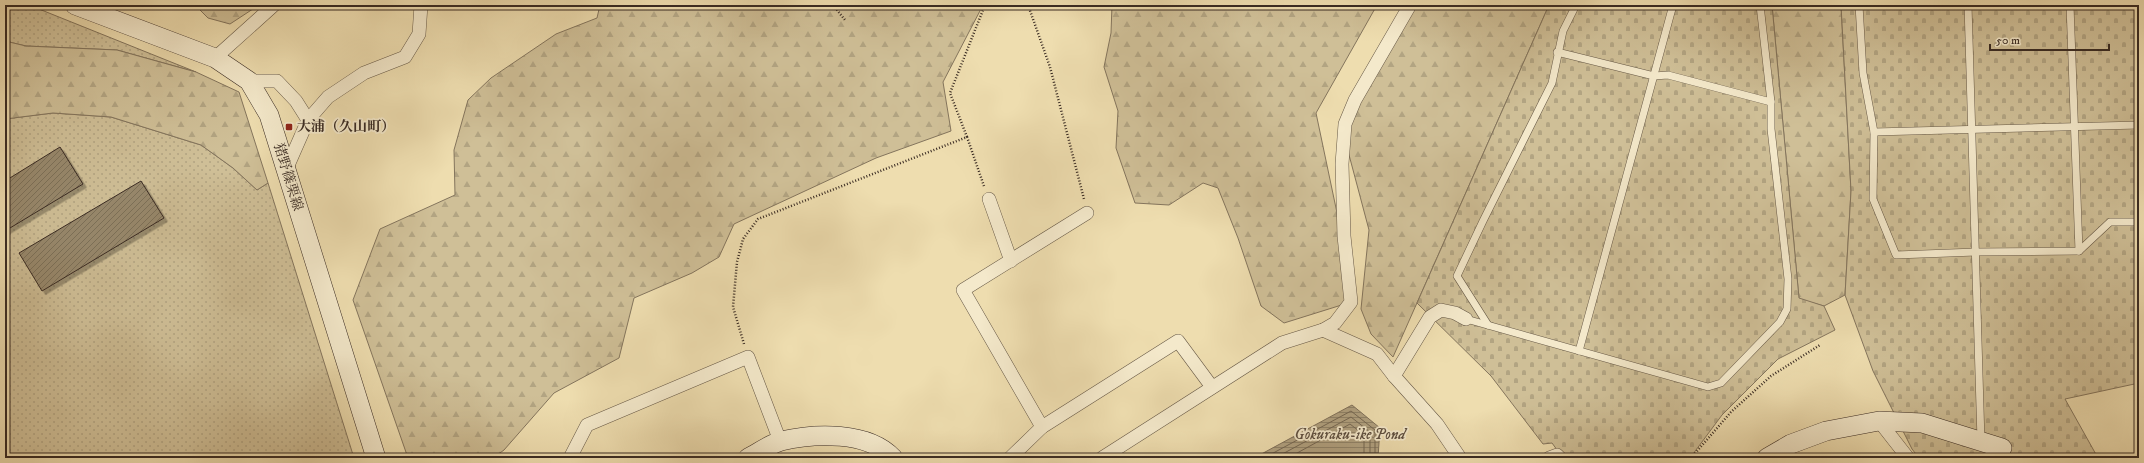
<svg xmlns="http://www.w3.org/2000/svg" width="2144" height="463" viewBox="0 0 2144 463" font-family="'IM FELL DW Pica','Noto Serif JP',serif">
	<defs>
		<pattern id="green-dots" width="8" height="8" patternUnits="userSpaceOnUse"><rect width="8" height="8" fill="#cfbf97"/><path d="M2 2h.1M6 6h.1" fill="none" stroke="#b2a482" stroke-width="1.8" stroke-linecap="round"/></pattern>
		<pattern id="forest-firs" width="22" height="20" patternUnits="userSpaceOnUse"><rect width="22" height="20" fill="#cfbf97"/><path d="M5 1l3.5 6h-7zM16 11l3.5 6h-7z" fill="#b2a482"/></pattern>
		<pattern id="cemetery-stones" width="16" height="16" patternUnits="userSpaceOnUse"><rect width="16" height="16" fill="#cfbf97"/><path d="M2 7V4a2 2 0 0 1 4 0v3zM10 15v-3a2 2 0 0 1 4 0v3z" fill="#b2a482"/></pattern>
		<pattern id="water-rules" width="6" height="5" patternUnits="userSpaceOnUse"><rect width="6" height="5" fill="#b0a07f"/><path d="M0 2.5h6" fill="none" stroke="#908368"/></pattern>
		<pattern id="building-hatch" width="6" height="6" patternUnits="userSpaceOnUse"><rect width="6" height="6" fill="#97886c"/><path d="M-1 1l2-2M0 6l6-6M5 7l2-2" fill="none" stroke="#7c6f58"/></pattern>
		<filter id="shadow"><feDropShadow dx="3.5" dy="3.5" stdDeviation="0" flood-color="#0004"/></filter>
	</defs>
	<rect width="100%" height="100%" fill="#eeddaf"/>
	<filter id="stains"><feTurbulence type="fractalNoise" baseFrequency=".005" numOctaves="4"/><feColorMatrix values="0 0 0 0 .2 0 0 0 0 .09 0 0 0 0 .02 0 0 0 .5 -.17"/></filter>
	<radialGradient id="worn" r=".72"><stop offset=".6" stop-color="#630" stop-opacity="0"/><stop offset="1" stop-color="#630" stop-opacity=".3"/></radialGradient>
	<g fill="url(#green-dots)" stroke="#84755d">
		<path d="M5,5H29L196,72L117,50L26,46L5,41Z"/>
		<path d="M53,113L111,117L201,145L233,168L257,190L268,183L354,458H5V119Z"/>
	</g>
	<g fill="url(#forest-firs)" stroke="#84755d">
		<path d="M195,5H259L230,24L208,18Z"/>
		<path d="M600,5H983L943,82L951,131L876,158L734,224L719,257L692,273L634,298L619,358L554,393L504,450L493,458H408L353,300L380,229L455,195L454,150L468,100L491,78L556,34L597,18Z"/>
		<path d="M1112,5H1377L1316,113L1353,289L1348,303L1284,323L1261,306L1238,238L1218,188L1203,183L1169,205L1135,203L1116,148L1118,111L1104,67L1111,33Z"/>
		<path d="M1413,5H1549L1393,357L1371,334L1361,309L1369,230L1340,121Z"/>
		<path d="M1772,5H1841L1851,191L1845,295L1824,306L1799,299Z"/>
		<path d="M5,41L26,46L117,50L196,72L239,92L268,183L257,190L233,168L201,145L111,117L53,113L5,119Z"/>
	</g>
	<g fill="url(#cemetery-stones)" stroke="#84755d">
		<path d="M1549,5H1772L1799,298L1824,306L1835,330L1778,359L1722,415L1690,458H1563L1552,443L1543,444L1491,376L1417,303Z"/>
		<path d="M1841,5H2139V383L2065,399L2098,458H1919L1912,449L1873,371L1845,295L1851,191Z"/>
	</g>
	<path fill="url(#water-rules)" stroke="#80715a" d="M1352,405L1380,428L1378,458H1254Z"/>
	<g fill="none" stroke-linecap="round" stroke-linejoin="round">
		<g stroke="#746651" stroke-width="1">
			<path d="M1264,458L1351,411L1375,430V458"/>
			<path d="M1275,458L1351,417L1370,432V458"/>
			<path d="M1288,458L1350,424L1364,435V458"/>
		</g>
	</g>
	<g fill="url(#building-hatch)" stroke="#392b23" filter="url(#shadow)">
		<path d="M60,147L83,184L5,231V181Z"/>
		<path d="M141,181L164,218L42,291L19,253Z"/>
	</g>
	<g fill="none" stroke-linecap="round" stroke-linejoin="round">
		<g stroke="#665846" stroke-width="8">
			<g id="lane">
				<path d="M1859,5L1863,73L1874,132L1873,199L1896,255L1976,252L2079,251L2070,5"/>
				<path d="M1968,5L1981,441"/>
				<path d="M1557,52L1654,76L1668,75L1771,102"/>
				<path d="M1874,132L2139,125"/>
				<path d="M2079,251L2110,222H2139"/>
				<path d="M1466,319L1708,387L1721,383L1780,322L1787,309L1788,279L1771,129V102L1760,5"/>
				<path d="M1488,325L1457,276L1483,221L1552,83L1563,31L1576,5"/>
				<path d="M1579,351L1673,5"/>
			</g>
		</g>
		<g stroke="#665846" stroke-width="14">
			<g id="street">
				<path d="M215,58L274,5"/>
				<path d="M249,81H277L296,101L308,120"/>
				<path d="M286,170L308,120L328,97L364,73L405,57L419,34L421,5"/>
				<path d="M989,199L1011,261"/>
				<path d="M1323,330L1377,354L1394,376L1437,424L1460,458"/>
				<path d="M1394,376L1430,317L1441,310L1455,313L1466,319"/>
				<path d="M1879,421L1908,458"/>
				<path d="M1042,427L963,290L1087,213"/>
				<path d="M570,458L587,425L748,357L780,441"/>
				<path d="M1010,458L1042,427L1178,341L1212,387"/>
				<path d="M1102,458L1282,343L1323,330L1335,323L1351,302L1344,236L1342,164L1345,124L1355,100L1410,5"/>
				<path d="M1549,458L1557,455L1560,458"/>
			</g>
		</g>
		<g stroke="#392b23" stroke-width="20">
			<g id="secondary">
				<path d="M75,5L215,58L249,81L269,115L376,458"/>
				<path d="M748,458C758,453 770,444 781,441C815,433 868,431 893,458"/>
				<path d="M1767,458L1791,444L1826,431L1879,421L1922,423L2002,448"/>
			</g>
		</g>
		<g stroke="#392b23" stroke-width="2.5" stroke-dasharray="1 2" stroke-linecap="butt">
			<path d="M833,5L845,20"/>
			<path d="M1028,5L1050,67L1084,199"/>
			<path d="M967,137L950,93L985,5"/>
			<path d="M744,344L733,307L737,262L743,239L758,219L967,137L984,186"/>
			<path d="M1691,458L1731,412L1771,376L1820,345"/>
		</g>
		<use href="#lane" stroke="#f4e9cb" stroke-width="7"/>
		<use href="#street" stroke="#f4e9cb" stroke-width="13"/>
		<use href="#secondary" stroke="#f4e9cb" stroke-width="19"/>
	</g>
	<rect fill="#8f2418" stroke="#f4e9cb" stroke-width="1.5" x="285" y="123" width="8" height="8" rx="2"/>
	<g text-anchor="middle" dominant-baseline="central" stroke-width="3.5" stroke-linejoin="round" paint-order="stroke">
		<g font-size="14" font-weight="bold" fill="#392b23" stroke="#f4e9cb" text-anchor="start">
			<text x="297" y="127">大浦（久山町）</text>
		</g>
		<g font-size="14" fill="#392b23" stroke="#f4e9cb">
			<text transform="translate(288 177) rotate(73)">猪野篠栗線</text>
		</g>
		<g font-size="15" font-style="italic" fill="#5d4e3f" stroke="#f4e9cb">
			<text x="1350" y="434">Gokuraku-ike Pond</text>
		</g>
	</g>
	<rect width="2144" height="463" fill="none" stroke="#eeddaf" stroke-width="20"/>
	<rect x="6" y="6" width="2132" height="451" fill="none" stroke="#392b23" stroke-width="2"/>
	<rect x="10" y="10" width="2124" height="443" fill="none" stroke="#392b23"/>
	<path d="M1990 44v6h119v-6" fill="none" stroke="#392b23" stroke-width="2"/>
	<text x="1996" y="44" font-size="12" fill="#392b23" stroke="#f4e9cb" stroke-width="3" paint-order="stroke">50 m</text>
	<rect width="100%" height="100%" filter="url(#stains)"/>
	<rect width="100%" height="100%" fill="url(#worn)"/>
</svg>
